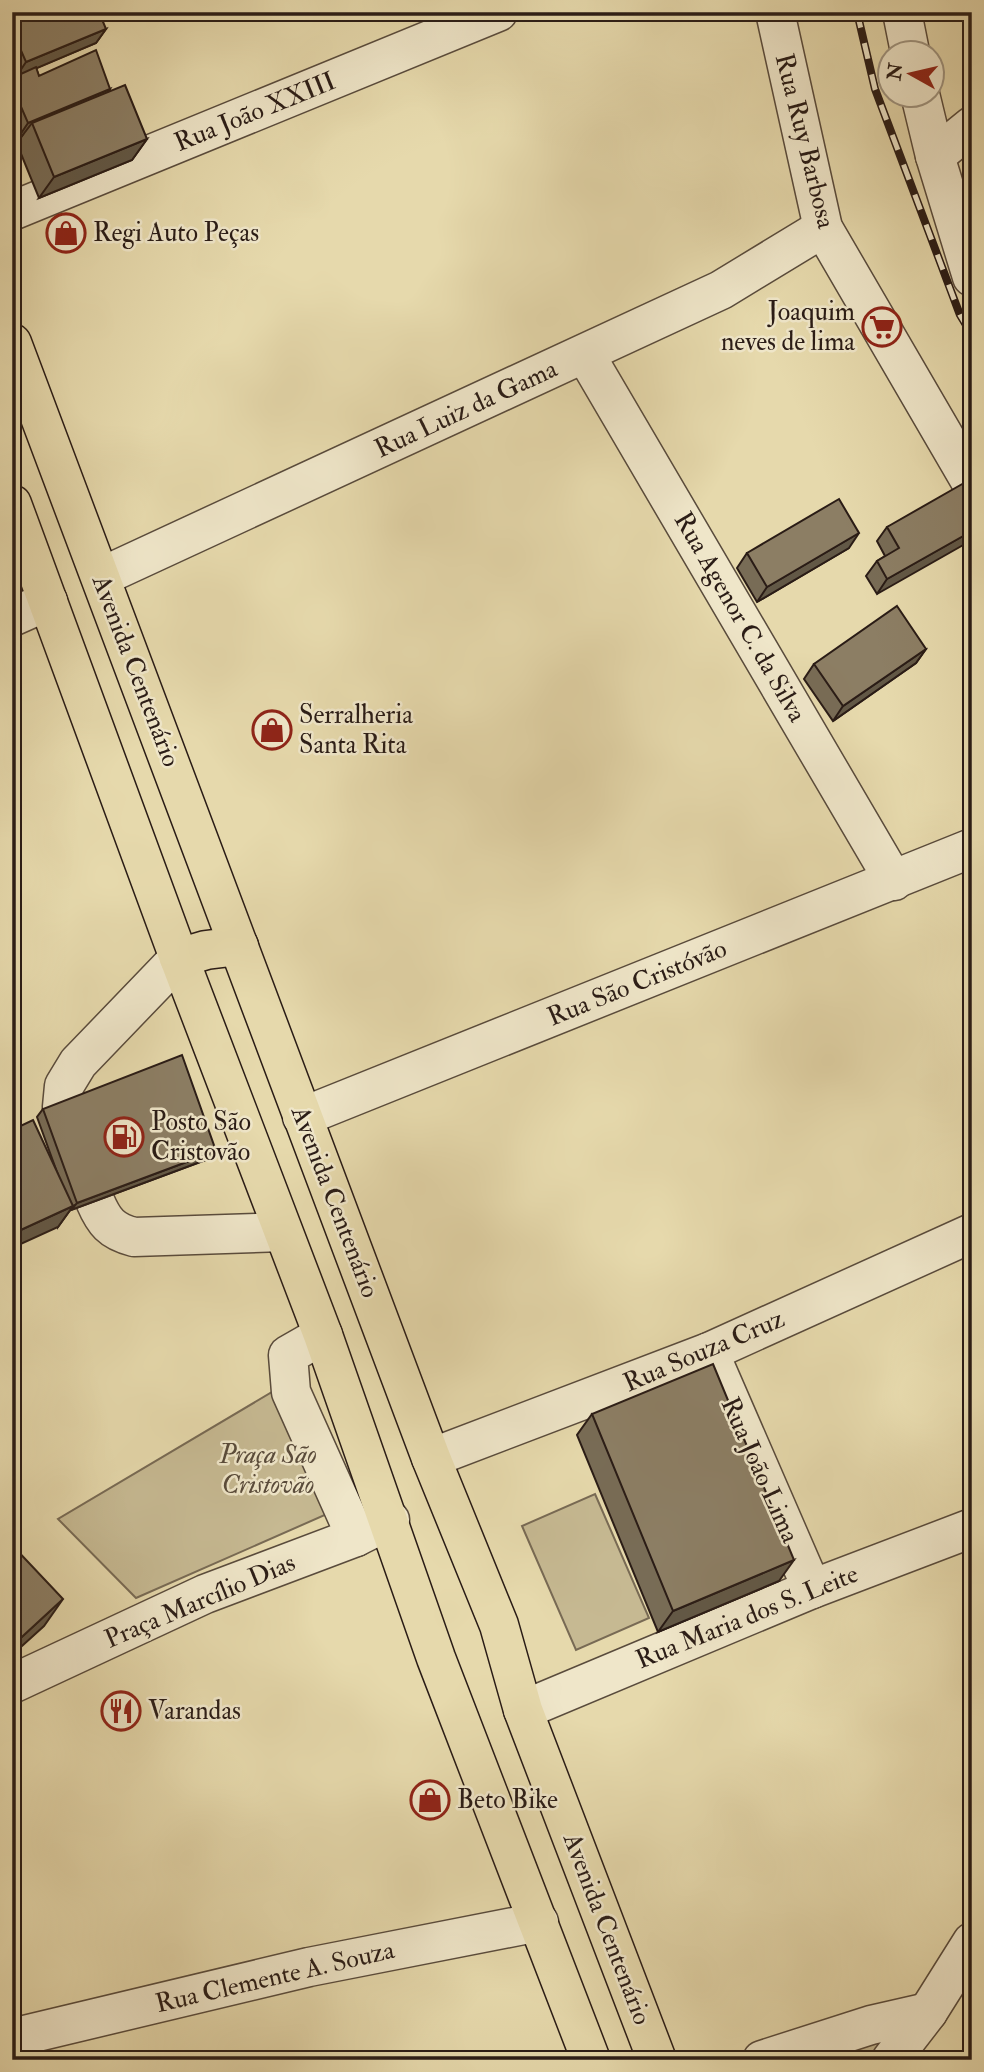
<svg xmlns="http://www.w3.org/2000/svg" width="984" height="2072" viewBox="0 0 984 2072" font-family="'IM FELL Double Pica',serif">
	<rect width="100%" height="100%" fill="#e6d9ac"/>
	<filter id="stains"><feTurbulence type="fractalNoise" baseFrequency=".00286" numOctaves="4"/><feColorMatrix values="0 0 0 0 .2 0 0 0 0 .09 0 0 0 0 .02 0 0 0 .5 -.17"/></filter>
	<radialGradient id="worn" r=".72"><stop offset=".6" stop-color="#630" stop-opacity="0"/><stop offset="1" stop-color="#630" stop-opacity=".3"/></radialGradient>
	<g fill="#c6b992" stroke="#786a54" stroke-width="2">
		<path d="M299,1376L352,1503L136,1598L58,1519Z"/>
		<path d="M595,1494L649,1618L576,1650L522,1526Z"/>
		<path d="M909,2019L884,2060H801Z"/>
	</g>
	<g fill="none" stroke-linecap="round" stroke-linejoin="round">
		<g stroke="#594b3c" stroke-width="41">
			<g id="minor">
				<path d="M775,12L823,228L972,484"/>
				<path d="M902,12L910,52"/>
				<path d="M920,94L935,156L972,277"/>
				<path d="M935,156L972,126"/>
				<path d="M12,211L498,12"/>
				<path d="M585,354L894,881"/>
				<path d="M101,577L721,290L823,228"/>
				<path d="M12,617L48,601"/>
				<path d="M62,1107L64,1086L78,1063L179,958"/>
				<path d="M302,1117L972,848"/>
				<path d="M95,1201C104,1222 111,1231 134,1237L283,1232"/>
				<path d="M323,1335L288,1355L291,1392L356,1537"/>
				<path d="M709,1352L812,1589"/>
				<path d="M431,1458L709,1352L972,1233"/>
				<path d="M12,1684L205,1594L356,1537L390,1520"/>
				<path d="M523,1710L812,1589L972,1528"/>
				<path d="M12,2038L309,1967L539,1922"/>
				<path d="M762,2060L871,2025L928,2012"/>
				<path d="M891,2060L928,2012L972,1942"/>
			</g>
		</g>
		<g stroke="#2a1c16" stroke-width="41">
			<g id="major">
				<path d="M12,343L431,1458L499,1625L523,1710L657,2060"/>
				<path d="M12,504L179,958L323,1335L436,1658L591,2060"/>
				<path d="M179,958L206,950L239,946"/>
			</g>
		</g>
		<use href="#minor" stroke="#efe6c9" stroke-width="38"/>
		<use href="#major" stroke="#e6d9ac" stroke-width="38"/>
		<g stroke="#2a1c16" stroke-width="8">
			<path id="rail" d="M857,12L875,89L960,315L972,335"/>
		</g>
		<use href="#rail" stroke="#efe6c9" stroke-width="5" stroke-dasharray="16" stroke-linecap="butt"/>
	</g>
	<g fill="#786c56" stroke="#2a1c16" stroke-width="2">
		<path d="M12,12L106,29L96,43L36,68L39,76L108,92L147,139L132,160L39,198L17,144L22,136L18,138L12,125V78L16,76L12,68Z"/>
		<path d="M972,497L877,594L866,576L877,561L885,556L877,541L887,527Z"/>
		<path d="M849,548L757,602L737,568L747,553Z"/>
		<path d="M926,649L916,663L833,721L804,679L814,664Z"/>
		<path d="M43,1109L211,1158L71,1210V1209L58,1227V1175L37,1117Z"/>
		<path d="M592,1414L779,1581L658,1632L577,1435Z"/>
	</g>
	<g fill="#625846" stroke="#2a1c16" stroke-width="2">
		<path d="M106,29L96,43L16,77L26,62Z"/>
		<path d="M110,89L100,104L32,123L22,136L18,138L28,123Z"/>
		<path d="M147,139L132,160L39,198L54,177Z"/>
		<path d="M972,531V540L877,594L887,579Z"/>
		<path d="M859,533L849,548L757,602L767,587Z"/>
		<path d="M926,649L916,663L833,721L843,706Z"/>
		<path d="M216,1151L211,1158L71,1210L77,1203Z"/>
		<path d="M73,1206L58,1227L12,1248V1234Z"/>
		<path d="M794,1560L779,1581L658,1632L673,1611Z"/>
		<path d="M63,1599L44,1626L12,1655V1646Z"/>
	</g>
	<g fill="#8c7e64" stroke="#2a1c16" stroke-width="2">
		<path d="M14,12H99L106,29L26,62L12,30V13Z"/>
		<path d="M96,50L110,89L28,123L12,86V78L36,67L39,76Z"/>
		<path d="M125,85L147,139L54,177L32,123Z"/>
		<path d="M964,483L972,497V531L887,579L877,561L899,548L887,527Z"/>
		<path d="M839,499L859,533L767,587L747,553Z"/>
		<path d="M897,606L926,649L843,706L814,664Z"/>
		<path d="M182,1055L216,1151L77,1203L43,1109Z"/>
		<path d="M33,1120L73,1206L12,1234V1130Z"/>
		<path d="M713,1364L794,1560L673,1611L592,1414Z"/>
		<path d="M12,1545L63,1599L12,1646Z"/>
	</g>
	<defs>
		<g id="shop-ring" transform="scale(2.0125)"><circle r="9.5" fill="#efe6c9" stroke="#8f2418" stroke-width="1.5"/><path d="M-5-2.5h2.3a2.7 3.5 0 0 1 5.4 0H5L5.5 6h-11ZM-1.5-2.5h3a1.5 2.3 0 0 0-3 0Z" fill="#8f2418"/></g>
		<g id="supermarket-ring" transform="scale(2.0125)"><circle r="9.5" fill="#efe6c9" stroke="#8f2418" stroke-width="1.5"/><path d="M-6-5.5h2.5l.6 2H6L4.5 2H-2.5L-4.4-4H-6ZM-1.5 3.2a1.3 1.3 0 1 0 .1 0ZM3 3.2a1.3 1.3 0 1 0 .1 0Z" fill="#8f2418"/></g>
		<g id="fuel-ring" transform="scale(2.0125)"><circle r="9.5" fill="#efe6c9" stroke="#8f2418" stroke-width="1.5"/><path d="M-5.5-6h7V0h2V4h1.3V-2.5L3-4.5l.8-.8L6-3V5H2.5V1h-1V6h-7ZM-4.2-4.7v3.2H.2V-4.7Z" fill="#8f2418"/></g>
		<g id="restaurant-ring" transform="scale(2.0125)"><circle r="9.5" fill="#efe6c9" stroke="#8f2418" stroke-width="1.5"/><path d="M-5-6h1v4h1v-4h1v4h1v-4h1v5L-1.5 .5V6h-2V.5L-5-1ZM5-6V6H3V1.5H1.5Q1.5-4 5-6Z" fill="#8f2418"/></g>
	</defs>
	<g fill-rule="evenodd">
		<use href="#shop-ring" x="66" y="233"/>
		<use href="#supermarket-ring" x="882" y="327"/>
		<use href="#shop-ring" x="272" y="730"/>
		<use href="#fuel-ring" x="124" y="1137"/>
		<use href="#restaurant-ring" x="121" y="1711"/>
		<use href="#shop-ring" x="430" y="1800"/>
	</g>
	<g text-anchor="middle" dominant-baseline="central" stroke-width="5" stroke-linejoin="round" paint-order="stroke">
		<g font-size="26" fill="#2a1c16" stroke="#efe6c9">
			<text transform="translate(255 112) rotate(-22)">Rua João XXIII</text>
			<text transform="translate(805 141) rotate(76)">Rua Ruy Barbosa</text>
			<text transform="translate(466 409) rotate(-25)">Rua Luiz da Gama</text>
			<text transform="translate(740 617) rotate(60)">Rua Agenor C. da Silva</text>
			<text transform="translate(136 671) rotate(69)">Avenida Centenário</text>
			<text transform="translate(637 983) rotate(-22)">Rua São Cristóvão</text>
			<text transform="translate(335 1202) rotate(69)">Avenida Centenário</text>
			<text transform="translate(704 1351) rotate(-23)">Rua Souza Cruz</text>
			<text transform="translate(760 1470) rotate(66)">Rua João Lima</text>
			<text transform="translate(200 1601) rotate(-23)">Praça Marcílio Dias</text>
			<text transform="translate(747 1617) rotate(-22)">Rua Maria dos S. Leite</text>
			<text transform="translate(607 1929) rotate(69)">Avenida Centenário</text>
			<text transform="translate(275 1977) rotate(-13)">Rua Clemente A. Souza</text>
		</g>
		<g font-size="26" fill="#2a1c16" stroke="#efe6c9" text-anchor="start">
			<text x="93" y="233">Regi Auto Peças</text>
			<text x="855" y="312" text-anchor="end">Joaquim<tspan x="855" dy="30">neves de lima</tspan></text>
			<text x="299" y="715">Serralheria<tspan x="299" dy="30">Santa Rita</tspan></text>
			<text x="151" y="1122">Posto São<tspan x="151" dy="30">Cristovão</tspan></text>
			<text x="148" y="1711">Varandas</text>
			<text x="457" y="1800">Beto Bike</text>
		</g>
		<g font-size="26" font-style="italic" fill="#594b3b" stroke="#efe6c9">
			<text x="268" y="1455">Praça São<tspan x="268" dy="30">Cristovão</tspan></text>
		</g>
	</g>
	<rect width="984" height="2072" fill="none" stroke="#e6d9ac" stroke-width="42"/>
	<rect x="14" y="14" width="956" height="2044" fill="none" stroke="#2a1c16" stroke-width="3.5"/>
	<rect x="21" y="21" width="942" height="2030" fill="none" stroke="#2a1c16" stroke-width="2"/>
	<g transform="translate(911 74) rotate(278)"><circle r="33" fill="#efe6c9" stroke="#a09581" stroke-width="2"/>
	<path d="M0-5L12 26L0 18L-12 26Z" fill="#8f2418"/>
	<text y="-10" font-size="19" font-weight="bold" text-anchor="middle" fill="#2a1c16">N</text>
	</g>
	<rect width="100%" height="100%" filter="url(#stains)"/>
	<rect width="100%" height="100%" fill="url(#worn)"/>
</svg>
